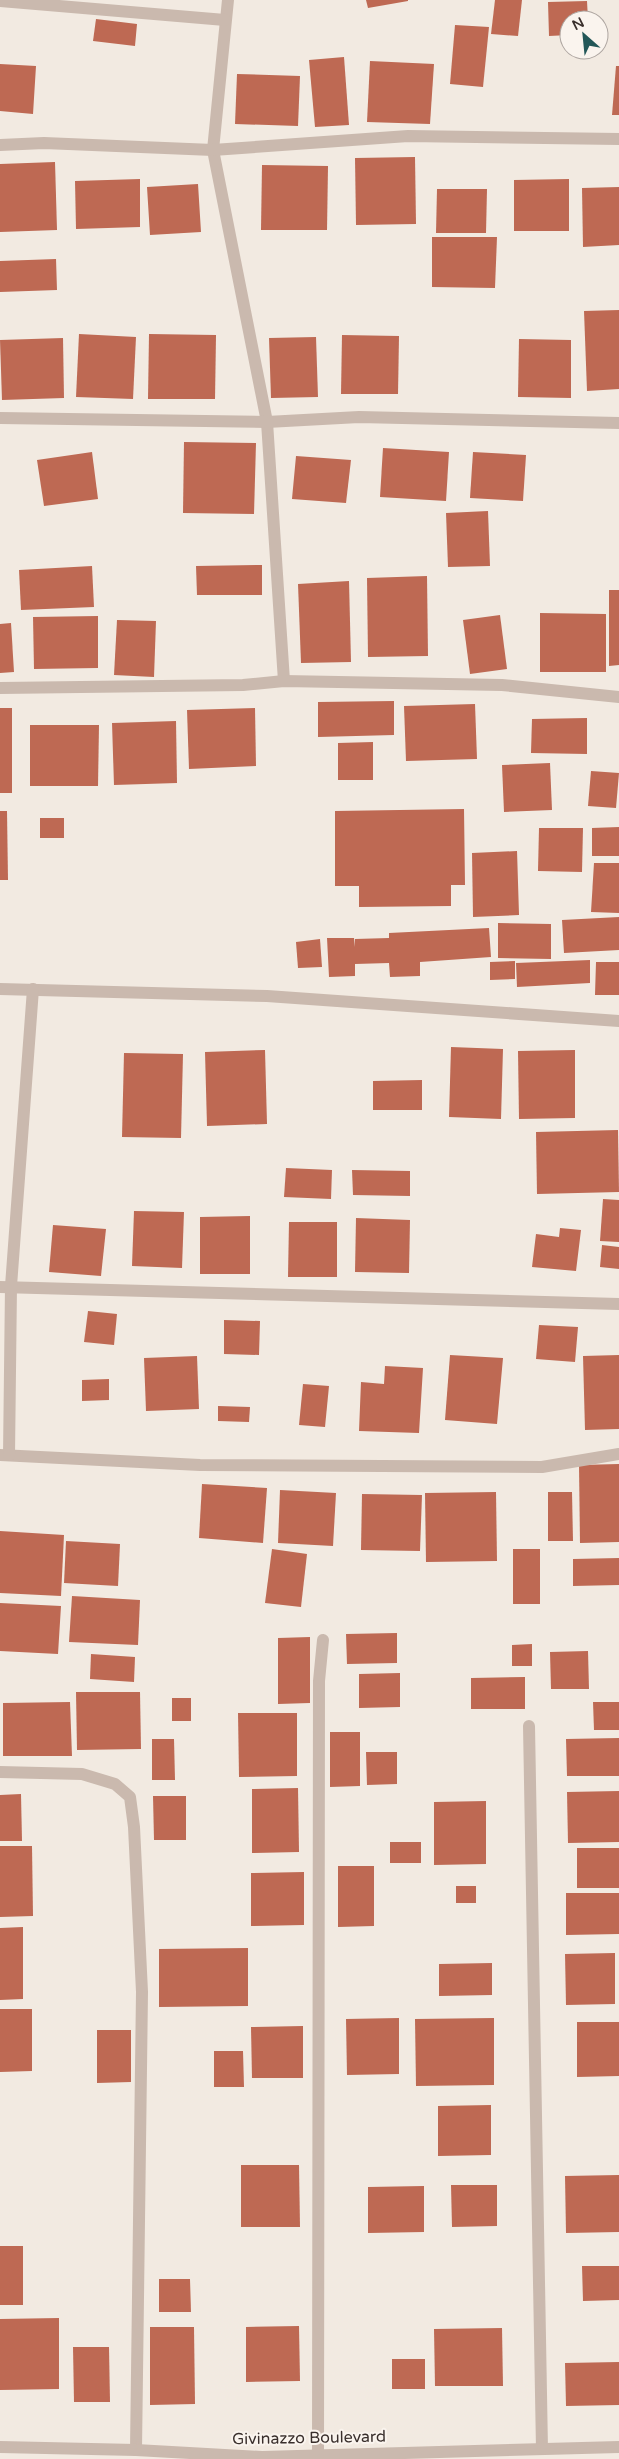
<svg xmlns="http://www.w3.org/2000/svg" width="619" height="2459" viewBox="0 0 619 2459" font-family="'Varela Round',sans-serif">
	<rect width="100%" height="100%" fill="#f2eae1"/>
	<g fill="#be6953">
		<path d="M366,0H408V1L368,8Z"/>
		<path d="M495,0H522L518,36L491,34Z"/>
		<path d="M587,1L588,20H569V35L549,36L548,2Z"/>
		<path d="M96,19L137,24L135,46L93,41Z"/>
		<path d="M455,25L489,27L483,87L450,84Z"/>
		<path d="M344,57L349,125L315,127L309,60Z"/>
		<path d="M370,61L434,64L430,124L367,122Z"/>
		<path d="M0,64L36,66L33,114L0,111Z"/>
		<path d="M616,66H619V115H612Z"/>
		<path d="M237,74L300,76L298,126L235,124Z"/>
		<path d="M415,157L416,224L356,225L355,158Z"/>
		<path d="M55,162L57,230L0,232V164Z"/>
		<path d="M262,165L328,166L327,230H261Z"/>
		<path d="M140,179V227L76,229L75,181Z"/>
		<path d="M569,179V231H514V180Z"/>
		<path d="M198,184L201,232L150,235L147,187Z"/>
		<path d="M619,187V245L583,247L582,188Z"/>
		<path d="M437,189H487L486,233H436Z"/>
		<path d="M432,237H497L495,288L432,287Z"/>
		<path d="M56,259L57,290L0,292V261Z"/>
		<path d="M619,310V389L587,391L584,311Z"/>
		<path d="M79,334L136,337L133,399L76,397Z"/>
		<path d="M149,334L216,335L215,399H148Z"/>
		<path d="M342,335L399,336L398,394H341Z"/>
		<path d="M316,337L318,397L271,398L269,338Z"/>
		<path d="M63,338L64,398L2,400L0,340Z"/>
		<path d="M519,339L571,340V398L518,397Z"/>
		<path d="M184,442L256,443L254,514L183,513Z"/>
		<path d="M383,448L449,452L446,501L380,497Z"/>
		<path d="M92,452L98,499L44,506L37,460Z"/>
		<path d="M473,452L526,455L523,501L470,498Z"/>
		<path d="M296,456L351,460L346,503L292,499Z"/>
		<path d="M488,511L490,566L448,567L446,513Z"/>
		<path d="M262,565V595H197L196,566Z"/>
		<path d="M92,566L94,607L21,610L19,570Z"/>
		<path d="M427,576L428,656L368,657L367,578Z"/>
		<path d="M349,581L351,662L301,663L298,584Z"/>
		<path d="M609,590H619V665L609,666Z"/>
		<path d="M540,613L606,614V672H540Z"/>
		<path d="M500,615L507,669L470,674L463,620Z"/>
		<path d="M98,616V668L34,669L33,617Z"/>
		<path d="M117,620L156,621L154,677L114,675Z"/>
		<path d="M11,623L14,672L0,673V624Z"/>
		<path d="M394,701V735L318,737V702Z"/>
		<path d="M475,704L477,759L406,761L404,706Z"/>
		<rect x="0" y="708" width="12" height="85"/>
		<path d="M255,708L256,766L189,769L187,710Z"/>
		<path d="M587,718V754L531,753L532,719Z"/>
		<path d="M176,721L177,783L114,785L112,723Z"/>
		<path d="M30,725H99L98,786H30Z"/>
		<path d="M373,742V780H338V743Z"/>
		<path d="M550,763L552,810L504,812L502,765Z"/>
		<path d="M591,771L619,773L616,808L588,806Z"/>
		<path d="M464,809L465,885H451V906L359,907V886H335V811Z"/>
		<path d="M0,811H7L8,880H0Z"/>
		<rect x="40" y="818" width="24" height="20"/>
		<path d="M619,827V856H592V828Z"/>
		<path d="M539,828H583L582,872L538,871Z"/>
		<path d="M517,851L519,915L473,917L472,853Z"/>
		<path d="M594,863H619V913L591,912Z"/>
		<path d="M619,917V950L564,953L562,920Z"/>
		<path d="M498,923L551,924V959L498,958Z"/>
		<path d="M489,928L491,957L420,962V976L390,977L389,963L355,964V976L329,977L327,938H354L355,947V939L389,938V933Z"/>
		<path d="M320,939L322,967L298,968L296,942Z"/>
		<path d="M590,960V983L517,987L516,963Z"/>
		<path d="M515,961V979L490,980V962Z"/>
		<path d="M596,962H619V995H595Z"/>
		<path d="M451,1047L503,1049L501,1119L449,1117Z"/>
		<path d="M265,1050L267,1124L207,1126L205,1052Z"/>
		<path d="M575,1050V1118L519,1119L518,1051Z"/>
		<path d="M124,1053L183,1054L181,1138L122,1137Z"/>
		<path d="M422,1080V1110H373V1081Z"/>
		<path d="M618,1130L619,1192L537,1194L536,1132Z"/>
		<path d="M286,1168L332,1170L331,1199L284,1197Z"/>
		<path d="M352,1170L410,1171V1196L353,1195Z"/>
		<path d="M603,1199L619,1200V1242L600,1241Z"/>
		<path d="M134,1211L184,1212L182,1268L132,1266Z"/>
		<path d="M250,1216V1274H200V1217Z"/>
		<path d="M356,1218L410,1220L409,1273L355,1272Z"/>
		<path d="M289,1222H337V1277H288Z"/>
		<path d="M53,1225L106,1229L101,1276L49,1272Z"/>
		<path d="M560,1228L581,1230L576,1271L532,1267L536,1234L559,1237Z"/>
		<path d="M602,1245L619,1247V1269L600,1267Z"/>
		<path d="M88,1311L117,1314L114,1345L84,1342Z"/>
		<path d="M224,1320L260,1321L259,1355L224,1354Z"/>
		<path d="M539,1325L578,1327L575,1362L536,1359Z"/>
		<path d="M450,1355L503,1358L497,1424L445,1420Z"/>
		<path d="M619,1355V1429L585,1430L583,1356Z"/>
		<path d="M197,1356L199,1409L146,1411L144,1358Z"/>
		<path d="M385,1366L423,1368L419,1433L359,1431L361,1382L384,1384Z"/>
		<path d="M109,1379V1400L82,1401V1380Z"/>
		<path d="M303,1384L329,1386L325,1427L299,1425Z"/>
		<path d="M218,1406L250,1407L249,1422L218,1421Z"/>
		<path d="M619,1464V1542L580,1543L579,1465Z"/>
		<path d="M202,1484L267,1488L263,1543L199,1538Z"/>
		<path d="M280,1490L336,1493L333,1546L278,1543Z"/>
		<path d="M496,1492L497,1561L426,1562L425,1493Z"/>
		<path d="M548,1492H572L573,1541H548Z"/>
		<path d="M362,1494L422,1495L420,1551L361,1550Z"/>
		<path d="M0,1531L64,1535L61,1596L0,1593Z"/>
		<path d="M66,1541L120,1544L118,1586L64,1583Z"/>
		<path d="M272,1549L307,1554L301,1607L265,1603Z"/>
		<rect x="513" y="1549" width="27" height="55"/>
		<path d="M619,1558V1585L573,1586V1559Z"/>
		<path d="M72,1596L140,1600L138,1645L69,1642Z"/>
		<path d="M0,1603L61,1606L58,1654L0,1651Z"/>
		<path d="M397,1633V1663L347,1664L346,1634Z"/>
		<path d="M310,1637V1703L278,1704V1638Z"/>
		<path d="M532,1644V1666H512V1645Z"/>
		<path d="M588,1651L589,1689H551L550,1652Z"/>
		<path d="M91,1654L135,1657L134,1682L90,1679Z"/>
		<path d="M400,1673V1707L359,1708V1674Z"/>
		<path d="M525,1677V1709H471V1678Z"/>
		<path d="M76,1692H140L141,1749L77,1750Z"/>
		<rect x="172" y="1698" width="19" height="23"/>
		<path d="M70,1702L72,1756H3V1703Z"/>
		<path d="M593,1702H619V1730H594Z"/>
		<path d="M238,1713H297V1776L239,1777Z"/>
		<path d="M330,1732H360V1786L330,1787Z"/>
		<path d="M619,1738V1776H567L566,1739Z"/>
		<path d="M152,1739H174L175,1780H152Z"/>
		<path d="M366,1752H397V1784L367,1785Z"/>
		<path d="M298,1788L299,1852L252,1853V1789Z"/>
		<path d="M619,1791V1842L568,1843L567,1792Z"/>
		<path d="M21,1794L22,1841H0V1795Z"/>
		<path d="M153,1796H186V1840H154Z"/>
		<path d="M486,1801V1864L434,1865V1802Z"/>
		<rect x="390" y="1842" width="31" height="21"/>
		<path d="M0,1846H32L33,1916L0,1917Z"/>
		<rect x="577" y="1848" width="42" height="40"/>
		<path d="M338,1866H374V1926L338,1927Z"/>
		<path d="M304,1872V1925L251,1926V1873Z"/>
		<rect x="456" y="1886" width="20" height="17"/>
		<path d="M566,1893H619V1934L566,1935Z"/>
		<path d="M23,1927V1999L0,2000V1928Z"/>
		<path d="M248,1948V2006L159,2007V1949Z"/>
		<path d="M615,1953V2004L566,2005L565,1954Z"/>
		<path d="M492,1963V1995L439,1996V1964Z"/>
		<path d="M0,2009H32V2071L0,2072Z"/>
		<path d="M399,2018V2074L347,2075L346,2019Z"/>
		<path d="M494,2018V2085L416,2086L415,2019Z"/>
		<path d="M577,2022H619V2076L577,2077Z"/>
		<path d="M303,2026V2078H252L251,2027Z"/>
		<path d="M97,2030H131V2082L97,2083Z"/>
		<path d="M214,2051H243L244,2087H214Z"/>
		<path d="M491,2105V2155L438,2156V2106Z"/>
		<path d="M241,2165H299L300,2227H241Z"/>
		<path d="M619,2175V2232L566,2233L565,2176Z"/>
		<path d="M451,2185H497V2226L452,2227Z"/>
		<path d="M424,2186V2232L368,2233V2187Z"/>
		<rect x="0" y="2246" width="23" height="59"/>
		<path d="M582,2266H619V2300L583,2301Z"/>
		<path d="M159,2279H190L191,2312H159Z"/>
		<path d="M59,2318V2389L0,2390V2319Z"/>
		<path d="M299,2326L300,2381L246,2382V2327Z"/>
		<path d="M150,2327H194L195,2404L150,2405Z"/>
		<path d="M502,2328L503,2386H435L434,2329Z"/>
		<path d="M73,2347H109L110,2402H74Z"/>
		<rect x="392" y="2359" width="33" height="30"/>
		<path d="M619,2362V2405L566,2406L565,2363Z"/>
	</g>
	<g fill="none" stroke-linecap="round" stroke-linejoin="round">
		<g stroke="#cab9ae" stroke-width="12">
			<path d="M228,0L213,150L267,422L284,681"/>
			<path d="M0,1L225,20"/>
			<path d="M0,145L44,143L213,150L408,136L619,139"/>
			<path d="M0,418L267,422L359,417L619,423"/>
			<path d="M0,688L243,685L284,681L502,685L619,697"/>
			<path d="M0,989L267,996L619,1021"/>
			<path d="M0,1287L619,1304"/>
			<path d="M0,1455L200,1465L542,1467L619,1454"/>
			<path d="M9,1455L11,1286L33,989"/>
			<path d="M529,1726L542,2449"/>
			<path d="M0,1772L82,1774L115,1784L130,1797L134,1827L142,1992L136,2450"/>
			<path d="M0,2447L136,2450L262,2457L619,2447"/>
			<path d="M318,2455L319,1681L323,1640"/>
		</g>
	</g>
	<g text-anchor="middle" dominant-baseline="central" stroke-width="4" stroke-linejoin="round" paint-order="stroke">
		<g font-size="16" fill="#392f2c" stroke="#faf4ee">
			<text transform="translate(309 2438) rotate(-1)">Givinazzo Boulevard</text>
		</g>
	</g>
	<g transform="translate(584 35) rotate(333)"><circle r="24" fill="#faf4ee" stroke="#ada5a0"/>
	<path d="M0-4L9 19L0 12L-9 19Z" fill="#235758"/>
	<text y="-8" font-size="14" font-weight="bold" text-anchor="middle" fill="#392f2c">N</text>
	</g>
</svg>
